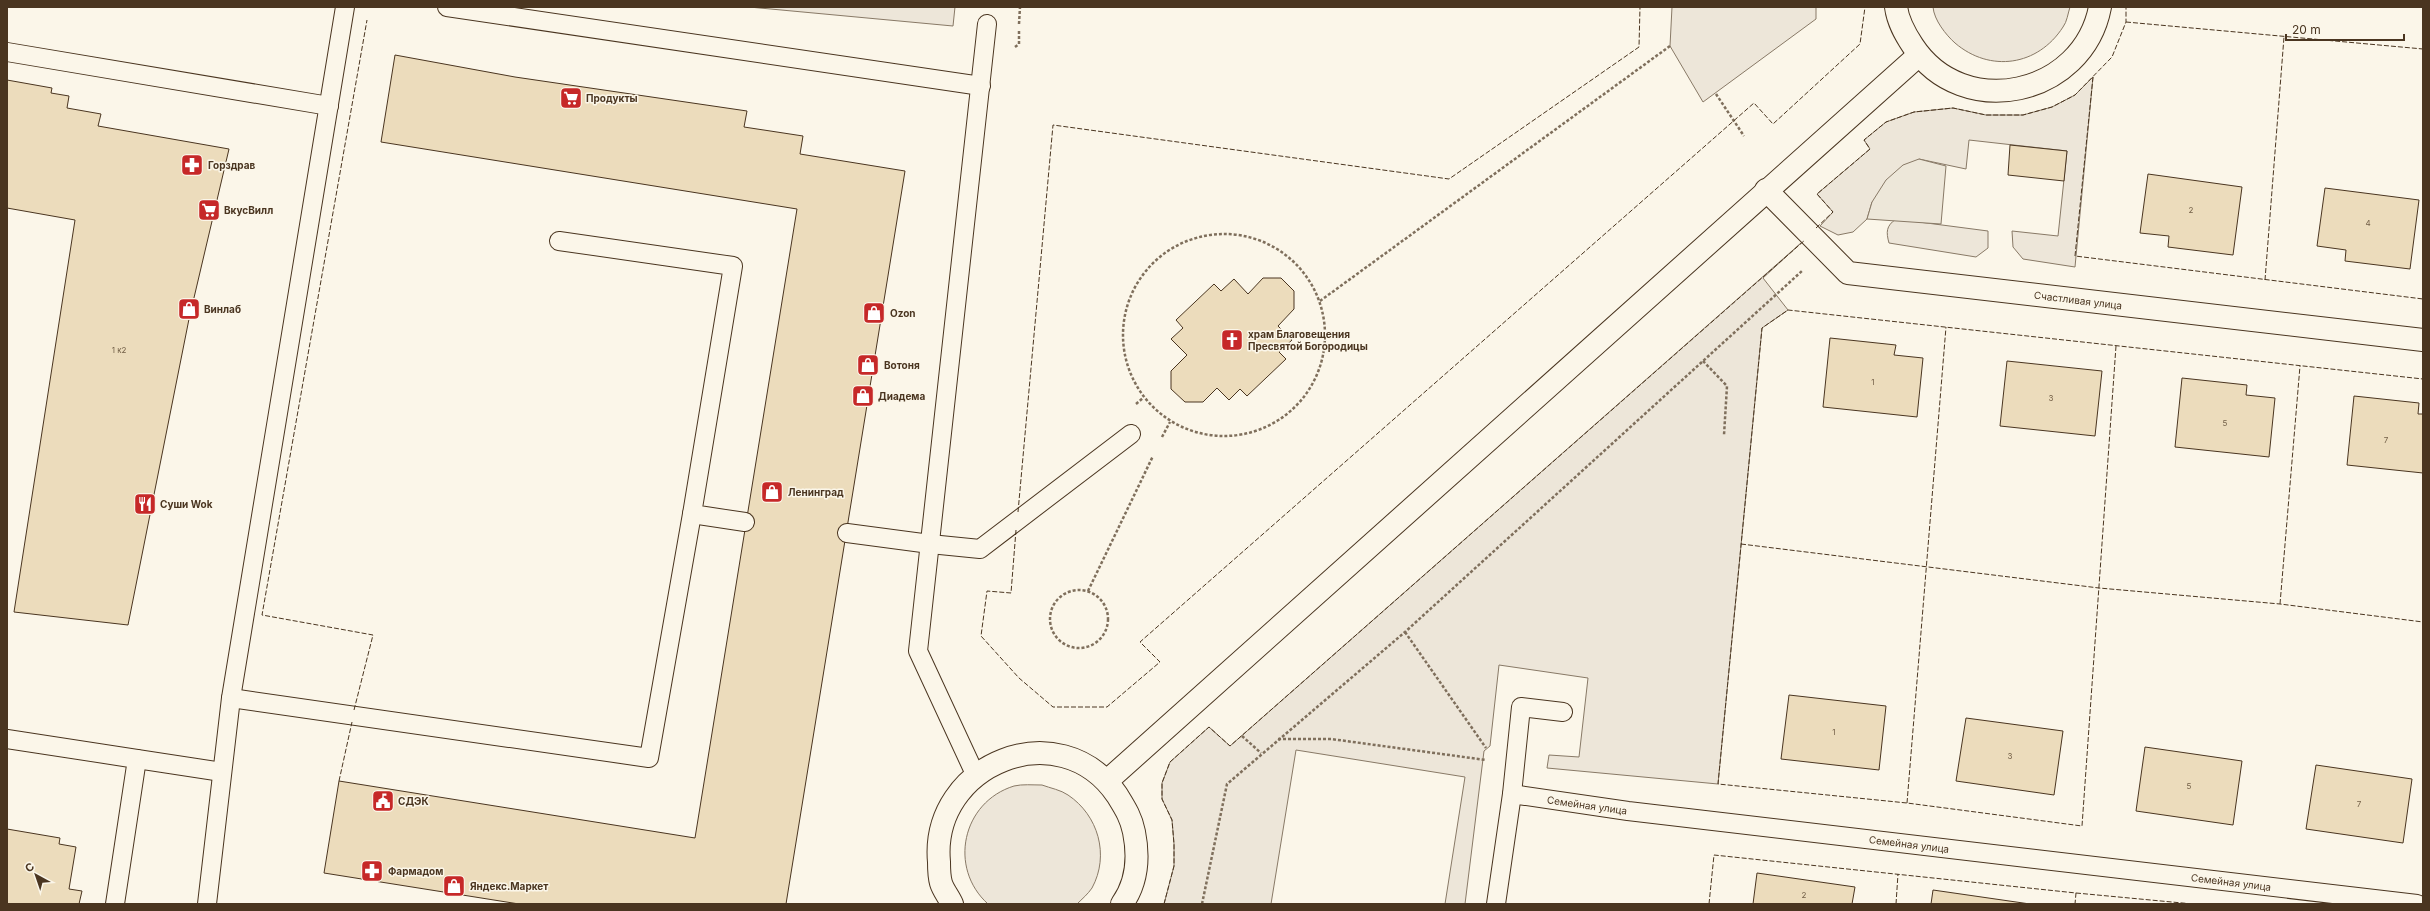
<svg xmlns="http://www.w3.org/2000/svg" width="2430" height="911" viewBox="0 0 2430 911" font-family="Inter,sans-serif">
	<rect width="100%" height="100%" fill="#fbf6e9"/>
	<g fill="#ede6d9" stroke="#887966">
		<path d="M749,7H955L953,26Z"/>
		<path d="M1672,7H1816V19L1703,102L1670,46Z"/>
		<path d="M1933,7H2070C2068,13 2067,22 2063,27C2038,66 1990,73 1955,43C1946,35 1934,20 1933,7Z"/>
		<path d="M2093,77L2075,267L2023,259L2013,247L2012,231L2058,236L2067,151L1969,140L1966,169L1919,159L1872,202L1867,219L1853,232L1838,235L1820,226L1833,212L1817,194L1870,149L1864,140L1886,122L1914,112L1953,108L1986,115H2023L2052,107L2075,95Z"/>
		<path d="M1896,219L1988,231V248L1976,257L1889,243C1886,232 1886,226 1896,219Z"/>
		<path d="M1801,243L1763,278L1788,310L1762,328L1718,784L1547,768L1549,755L1579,757L1588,678L1499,665L1490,746L1484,751L1465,904H1445L1465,777L1296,750L1271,904H1164L1174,866V844L1172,820L1162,799V783L1170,762L1209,727L1230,746Z"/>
		<path d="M1042,785C1050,788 1061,790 1068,795C1098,815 1110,855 1092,888C1088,894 1082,899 1077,904H988C948,868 962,802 1014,786C1022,784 1033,785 1042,785Z"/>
	</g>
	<path fill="#ede7d9" stroke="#887966" d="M1919,159L1946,166L1941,224L1867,219L1872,202L1886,180L1903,165Z"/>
	<g fill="#ecdcbc" stroke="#4a3520">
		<path d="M395,55L515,77L747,111L744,127L803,136L800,154L905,171L786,904H519L324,873L339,781L695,838L797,209L381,142Z"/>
		<path d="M7,80L52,88L51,93L69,96L67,108L101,114L98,126L229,149L189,319L128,625L14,612L75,220L7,208Z"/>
		<path d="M2010,145L2067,151L2064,181L2008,175Z"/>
		<path d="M2148,174L2242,187L2233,255L2168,247L2169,236L2140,233Z"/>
		<path d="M2325,188L2419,200L2410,269L2345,261L2346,250L2317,246Z"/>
		<path d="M1263,278H1281L1294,291V309L1278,326L1292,340L1279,352L1286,359L1247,396L1240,389L1229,400L1217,388L1203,402H1185L1171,389V371L1187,355L1171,339L1183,328L1176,320L1214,284L1221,291L1234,279L1248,294Z"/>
		<path d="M1830,338L1896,345L1894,355L1923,358L1917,417L1823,407Z"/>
		<path d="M2007,361L2102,371L2095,436L2000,426Z"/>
		<path d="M2182,378L2247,385L2246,395L2275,398L2269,457L2175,447Z"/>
		<path d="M2354,396L2419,403L2418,414H2423V473L2347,465Z"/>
		<path d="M1789,695L1886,706L1879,770L1781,759Z"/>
		<path d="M1966,718L2063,731L2054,795L1956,781Z"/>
		<path d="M2145,747L2242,761L2233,825L2136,811Z"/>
		<path d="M2316,765L2412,779L2403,843L2306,829Z"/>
		<path d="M7,829L60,838L59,844L76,847L69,889L82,891L79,904H7Z"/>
		<path d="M1757,873L1855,887L1852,904H1753Z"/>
		<path d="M1933,890L2030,904H1931Z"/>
	</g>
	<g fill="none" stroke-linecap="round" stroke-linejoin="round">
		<g stroke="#4a3520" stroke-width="20">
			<g id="lane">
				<path d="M447,7L981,86"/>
				<path d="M7,52L329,106"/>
				<path d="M559,241L733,266L692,514L745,522"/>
				<path d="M847,533L930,544L980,549L1131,434"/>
				<path d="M231,698L649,758L692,514"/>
				<path d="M7,739L137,759L115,904"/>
				<path d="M137,759L222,772"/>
				<path d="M975,774L918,651L987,24"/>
				<path d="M1512,794L1521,707L1563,712"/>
				<path d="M207,904L231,698L345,7"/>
				<path d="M1496,904L1512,794L1628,811L2417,904"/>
			</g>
		</g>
		<g stroke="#4a3520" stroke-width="24">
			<path id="street" d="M1766,190L1848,273L2423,340"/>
		</g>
		<g stroke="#4a3520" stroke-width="24">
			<g id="secondary">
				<path d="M1896,7C1898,22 1905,34 1913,46C1963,122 2083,96 2100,7"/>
				<path d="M1107,781L1919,55"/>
				<path d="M952,904C949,897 943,890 941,883C939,876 939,868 939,862C930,764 1060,711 1117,795C1125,808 1131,817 1134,832C1139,857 1137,883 1122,904"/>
			</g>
		</g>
		<g stroke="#7f6f5c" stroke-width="2.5" stroke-dasharray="3 2" stroke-linecap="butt">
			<path d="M1019,24L1020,7"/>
			<path d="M1015,47L1019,44V29"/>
			<path d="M1716,94L1744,136"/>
			<circle cx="1224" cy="335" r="101"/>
			<path d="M1320,301L1670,46"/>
			<path d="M1703,361L1727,386L1724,435"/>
			<path d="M1136,404L1143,398"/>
			<path d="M1162,437L1170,422"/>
			<circle cx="1079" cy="619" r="29"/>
			<path d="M1088,591L1153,456"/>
			<path d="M1405,632L1486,748"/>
			<path d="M1242,736L1261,753"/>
			<path d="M1278,739H1331L1486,760"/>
			<path d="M1202,904L1227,784L1405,632L1802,271"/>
		</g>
		<use href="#lane" stroke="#fbf6e9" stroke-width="18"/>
		<use href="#street" stroke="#fbf6e9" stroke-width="22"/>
		<use href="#secondary" stroke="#fbf6e9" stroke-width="22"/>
		<g stroke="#4a3520" stroke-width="1" stroke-dasharray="5 2" stroke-linecap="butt">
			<path d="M2126,22L2423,49"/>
			<path d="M2093,77L2075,256L2423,299"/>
			<path d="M1816,228L1833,212L1817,194L1870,149L1864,140L1886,122L1914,112L1953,108L1986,115H2023L2052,107L2075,95L2112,57L2126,22V7"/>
			<path d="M2265,280L2284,37"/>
			<path d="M2116,346L2082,826L1907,803L1718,784L1762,328L1788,310L2423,379"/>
			<path d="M1018,512L1053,125L1449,179L1639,47L1640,7"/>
			<path d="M1016,530L1011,593L987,591L981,636L1019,678L1053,707H1107L1160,662L1140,642L1754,103L1773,124L1860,44L1865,7"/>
			<path d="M1741,544L2099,588L2280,604L2423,622"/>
			<path d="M2280,604L2300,366"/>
			<path d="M354,710L373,635L262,615L367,20"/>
			<path d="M339,781L352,722"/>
			<path d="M1907,803L1946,327"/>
			<path d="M2076,893L2193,904"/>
			<path d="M1164,904L1174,866V844L1172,820L1162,799V783L1170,762L1209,727L1230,746L1805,240"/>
			<path d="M1709,904L1714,855L2076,893L2075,904"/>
			<path d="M1896,904L1898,874"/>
		</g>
	</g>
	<defs>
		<g id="supermarket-square" transform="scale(1.15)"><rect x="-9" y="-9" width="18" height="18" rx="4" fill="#c62828" stroke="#fbf6e9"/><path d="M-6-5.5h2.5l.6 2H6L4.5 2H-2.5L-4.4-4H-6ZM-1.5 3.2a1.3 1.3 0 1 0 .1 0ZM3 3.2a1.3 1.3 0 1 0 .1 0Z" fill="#fff"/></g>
		<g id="pharmacy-square" transform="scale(1.15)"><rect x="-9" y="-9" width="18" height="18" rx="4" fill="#c62828" stroke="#fbf6e9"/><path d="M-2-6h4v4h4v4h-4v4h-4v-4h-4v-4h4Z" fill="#fff"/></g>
		<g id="shop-square" transform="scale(1.15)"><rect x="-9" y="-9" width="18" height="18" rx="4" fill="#c62828" stroke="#fbf6e9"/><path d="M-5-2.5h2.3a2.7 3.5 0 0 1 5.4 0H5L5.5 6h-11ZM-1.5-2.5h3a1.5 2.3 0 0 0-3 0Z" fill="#fff"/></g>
		<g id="church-square" transform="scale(1.15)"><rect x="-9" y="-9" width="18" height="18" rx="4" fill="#c62828" stroke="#fbf6e9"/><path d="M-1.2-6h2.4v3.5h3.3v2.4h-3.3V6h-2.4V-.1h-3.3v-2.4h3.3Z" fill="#fff"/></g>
		<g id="restaurant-square" transform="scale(1.15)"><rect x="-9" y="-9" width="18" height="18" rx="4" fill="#c62828" stroke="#fbf6e9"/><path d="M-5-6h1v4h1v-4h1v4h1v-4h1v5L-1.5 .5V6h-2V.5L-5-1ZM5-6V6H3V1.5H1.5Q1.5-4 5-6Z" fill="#fff"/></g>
		<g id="civic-square" transform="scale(1.15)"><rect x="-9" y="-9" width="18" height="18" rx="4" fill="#c62828" stroke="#fbf6e9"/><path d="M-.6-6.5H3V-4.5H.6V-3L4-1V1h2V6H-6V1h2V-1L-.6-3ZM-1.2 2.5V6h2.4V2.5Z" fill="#fff"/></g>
	</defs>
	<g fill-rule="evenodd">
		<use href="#supermarket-square" x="571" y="98"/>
		<use href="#pharmacy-square" x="192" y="165"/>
		<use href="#supermarket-square" x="209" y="210"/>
		<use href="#shop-square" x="189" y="309"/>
		<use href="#shop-square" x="874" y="313"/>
		<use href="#church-square" x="1232" y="340"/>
		<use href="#shop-square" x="868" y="365"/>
		<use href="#shop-square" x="863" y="396"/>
		<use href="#shop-square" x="772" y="492"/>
		<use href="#restaurant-square" x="145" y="504"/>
		<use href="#civic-square" x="383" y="801"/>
		<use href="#pharmacy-square" x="372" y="871"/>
		<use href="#shop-square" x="454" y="886"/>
	</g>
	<g text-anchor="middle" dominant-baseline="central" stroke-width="3" stroke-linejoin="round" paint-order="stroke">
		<g font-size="8" fill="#725f47">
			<text x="2191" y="210">2</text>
			<text x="2368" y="223">4</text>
			<text x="119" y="350">1 к2</text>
			<text x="1873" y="382">1</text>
			<text x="2051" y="398">3</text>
			<text x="2225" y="423">5</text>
			<text x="2386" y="440">7</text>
			<text x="1834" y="732">1</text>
			<text x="2010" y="756">3</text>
			<text x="2189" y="786">5</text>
			<text x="2359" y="804">7</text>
			<text x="1804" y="895">2</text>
		</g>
		<g font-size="10" font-weight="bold" fill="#4a3520" stroke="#fbf6e9" text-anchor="start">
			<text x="586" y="98">Продукты</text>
			<text x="208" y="165">Горздрав</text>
			<text x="224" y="210">ВкусВилл</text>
			<text x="204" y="309">Винлаб</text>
			<text x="890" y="313">Ozon</text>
			<text x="1248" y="334">храм Благовещения<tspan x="1248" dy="12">Пресвятой Богородицы</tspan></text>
			<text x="884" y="365">Вотоня</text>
			<text x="878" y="396">Диадема</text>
			<text x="788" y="492">Ленинград</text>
			<text x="160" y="504">Суши Wok</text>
			<text x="398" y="801">СДЭК</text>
			<text x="388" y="871">Фармадом</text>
			<text x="470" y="886">Яндекс.Маркет</text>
		</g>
		<g font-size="10" fill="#4a3520" stroke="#fbf6e9">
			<text transform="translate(2078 300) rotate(7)">Счастливая улица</text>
			<text transform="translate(1587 805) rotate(8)">Семейная улица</text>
			<text transform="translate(1909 844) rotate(7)">Семейная улица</text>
			<text transform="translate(2231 882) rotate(7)">Семейная улица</text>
		</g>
	</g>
	<rect width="2430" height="911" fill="none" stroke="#4a3520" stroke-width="16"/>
	<g transform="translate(36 875) rotate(320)" stroke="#fbf6e9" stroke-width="3" paint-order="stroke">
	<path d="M0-3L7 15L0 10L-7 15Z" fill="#4a3520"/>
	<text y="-6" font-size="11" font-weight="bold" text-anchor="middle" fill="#4a3520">С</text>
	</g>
	<path d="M2286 34v6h118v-6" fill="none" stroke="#4a3520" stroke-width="2"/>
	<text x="2292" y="34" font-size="12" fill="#4a3520" stroke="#fbf6e9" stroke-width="3" paint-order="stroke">20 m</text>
</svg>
